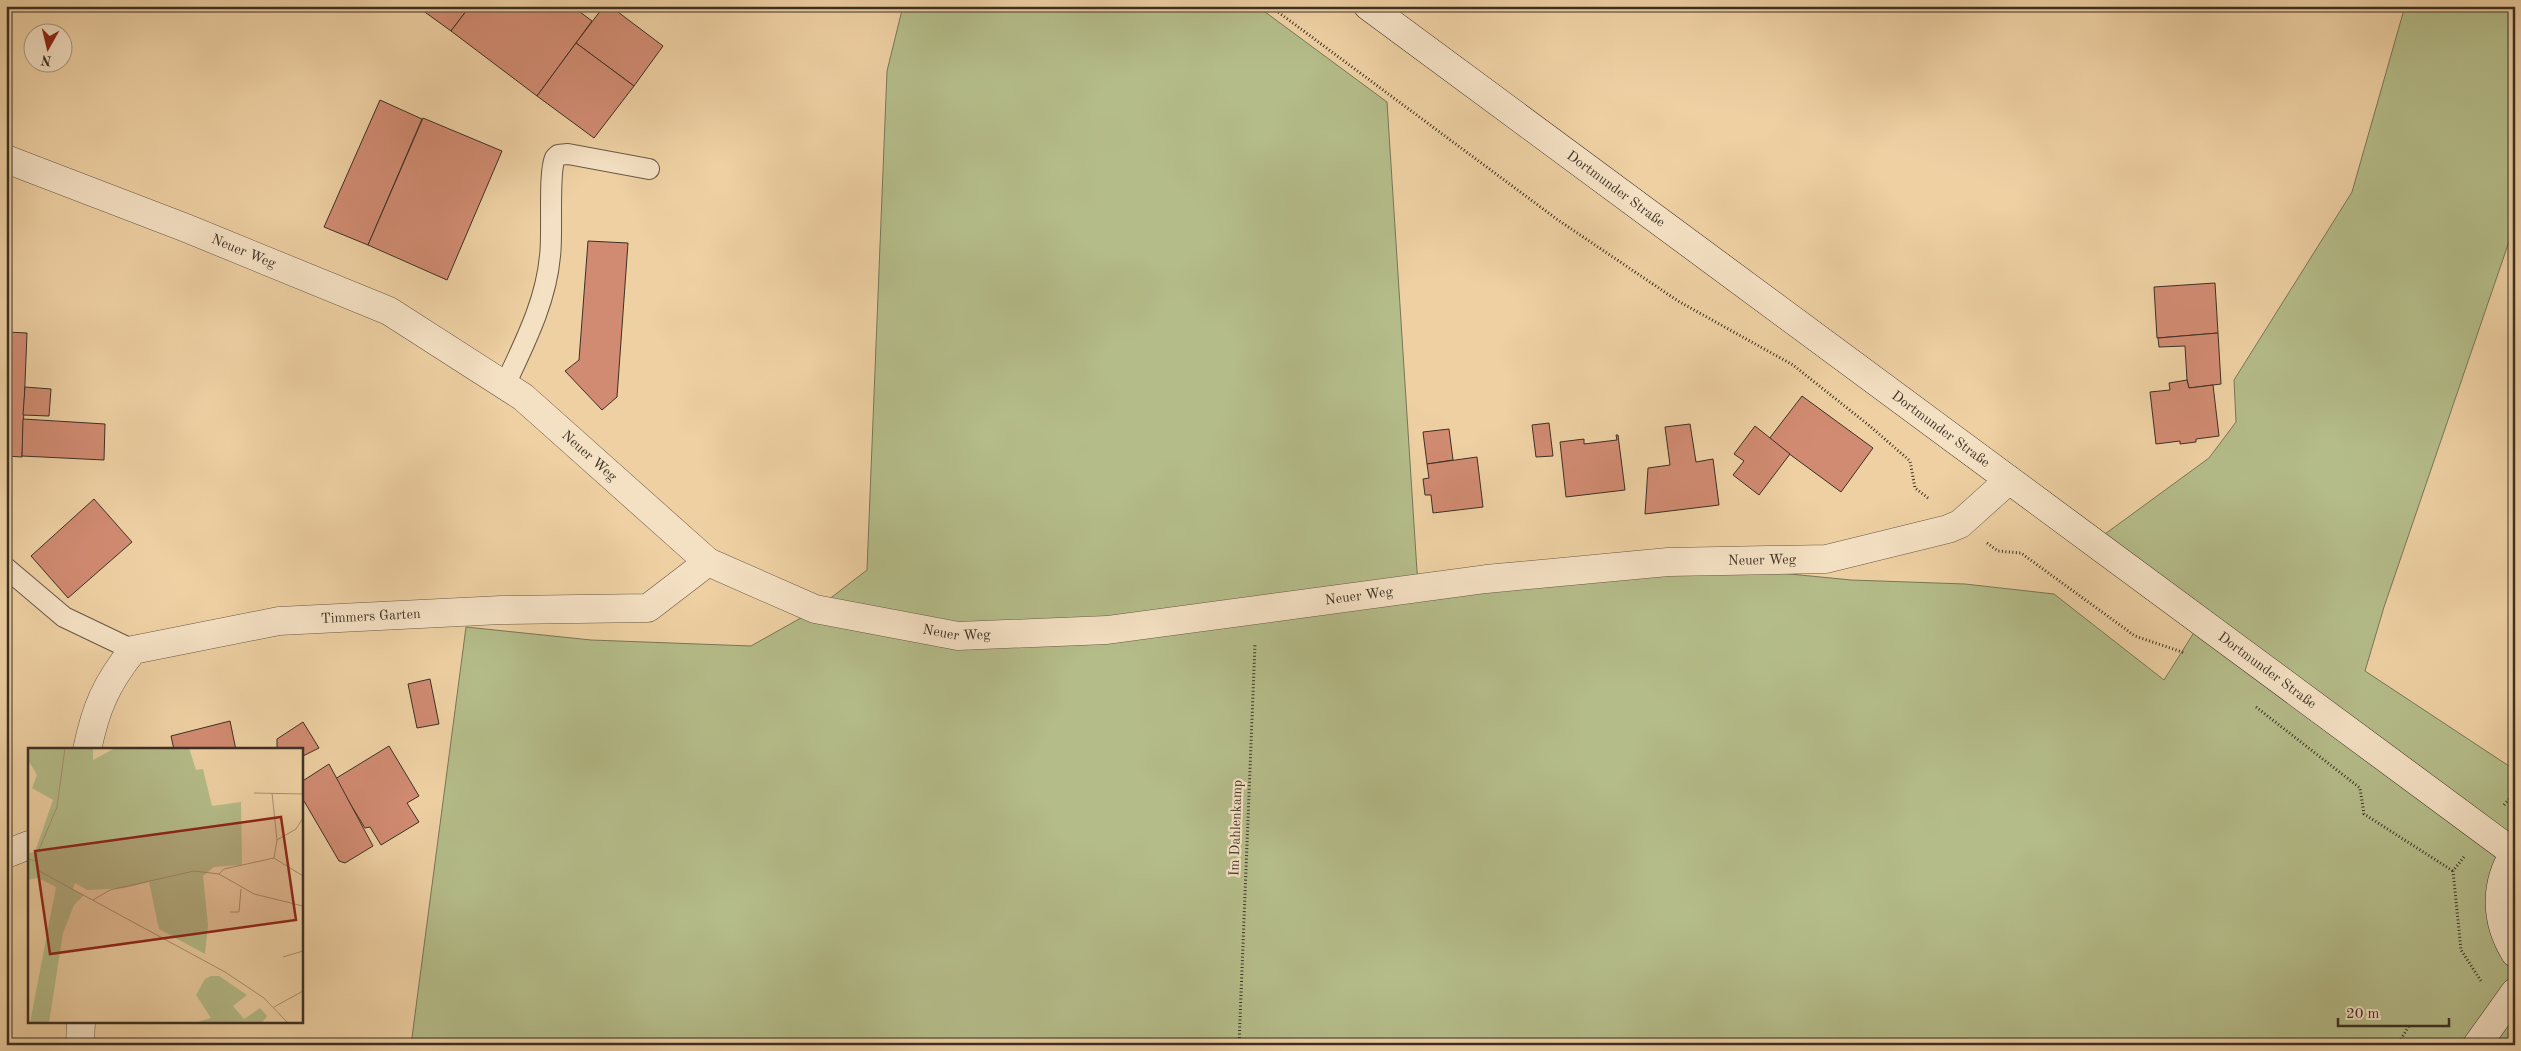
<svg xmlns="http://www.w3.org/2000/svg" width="2521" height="1051" viewBox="0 0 2521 1051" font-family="'Old Standard TT',serif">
	<rect width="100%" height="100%" fill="#eed0a3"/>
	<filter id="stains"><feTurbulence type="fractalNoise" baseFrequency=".004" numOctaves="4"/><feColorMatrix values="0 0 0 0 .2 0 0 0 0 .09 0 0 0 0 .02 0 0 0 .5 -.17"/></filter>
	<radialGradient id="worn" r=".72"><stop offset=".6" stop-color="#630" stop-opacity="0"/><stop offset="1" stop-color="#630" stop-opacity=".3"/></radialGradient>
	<path fill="#b4bc89" stroke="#787656" d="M903,6H1257L1387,102L1418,587L1668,562L1851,580L1965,584L2054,594L2164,680L2200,623L2094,542L2209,458L2236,422L2234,380L2352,192L2405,6H2515V224L2384,607L2365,671L2515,770V1045H411L466,627L591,640L751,646L815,610L867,570L887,71Z"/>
	<g fill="#d18b72" stroke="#3c3024">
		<path d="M425,6H470L451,31L422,10Z"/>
		<path d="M470,6H572L592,21L537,96L451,31Z"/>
		<path d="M604,6H610L663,46L634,86L576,43Z"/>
		<path d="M576,43L634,86L594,138L537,96Z"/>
		<path d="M380,100L422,119L368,245L324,227Z"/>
		<path d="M423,118L502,151L447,280L368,245Z"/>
		<path d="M588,241L628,243L617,397L602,410L565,371L579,360Z"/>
		<path d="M2215,283L2218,333L2157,338L2154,287Z"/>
		<path d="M6,332L27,333L22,457L6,456Z"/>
		<path d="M2218,333L2221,384L2189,388L2187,380L2185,346L2159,347L2158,338Z"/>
		<path d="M2187,380L2189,388L2213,385L2219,436L2196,439V442L2180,444V441L2156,444L2150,392L2170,390L2169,383Z"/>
		<path d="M25,387L51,389L49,416L23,415Z"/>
		<path d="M1802,396L1873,448L1841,492L1769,439Z"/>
		<path d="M23,419L105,424L104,460L22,456Z"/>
		<path d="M1549,423L1553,456L1536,457L1532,425Z"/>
		<path d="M1690,424L1696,462L1713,459L1719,505L1645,514L1648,468L1670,465L1665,427Z"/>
		<path d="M1755,426L1790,454L1759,495L1733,475L1744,461L1734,454Z"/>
		<path d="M1449,429L1453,460L1427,464L1423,432Z"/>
		<path d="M1616,435H1618L1625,490L1566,497L1560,442L1584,439V444L1617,440Z"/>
		<path d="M1477,457L1483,507L1433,513L1431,495H1425L1423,479L1429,478L1427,464Z"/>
		<path d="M94,499L132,542L68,598L31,556Z"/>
		<path d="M430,679L439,724L417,728L408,684Z"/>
		<path d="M230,721L236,750H174L171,736Z"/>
		<path d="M303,722L319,748L301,757V750H277V739Z"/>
		<path d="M389,746L419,796L407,803L419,822L381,845L370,827L365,828L335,779Z"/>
		<path d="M329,764L373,846L345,863L339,861L304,801L301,803V782Z"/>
		<path d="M127,1041L167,1045H126Z"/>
	</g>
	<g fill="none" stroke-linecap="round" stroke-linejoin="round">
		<g stroke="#685844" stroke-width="22">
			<g id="service">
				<path d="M505,385C524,344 546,302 550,256C553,234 548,173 555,158L558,155L568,154L649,169"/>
				<path d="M6,568L64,617L133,650"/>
			</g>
		</g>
		<g stroke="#685844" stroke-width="29">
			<g id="minor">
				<path id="s1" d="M87,750C96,707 106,684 133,650L279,621L501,610L648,608L708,562"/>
				<path d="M6,854L29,845"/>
				<path d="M80,1045L81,1022"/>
			</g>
		</g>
		<g stroke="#685844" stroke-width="29">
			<g id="tertiary">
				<path id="s2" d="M6,159L186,228L389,311L523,397L708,562L815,609L958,636L1107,630L1486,579L1668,562L1826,559L1948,529L1960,524L2009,480"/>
			</g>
		</g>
		<g stroke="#3c3024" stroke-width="29">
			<g id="secondary">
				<path id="s3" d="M1368,6L2514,853"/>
				<path d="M2515,852C2494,884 2495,921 2515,953"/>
				<path d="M2477,1045L2515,992"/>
			</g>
		</g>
		<g stroke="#3c3024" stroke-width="3" stroke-dasharray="1 2.5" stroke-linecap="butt">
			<path d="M1270,6L1558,220L1678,301L1793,365L1871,427L1910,461L1915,488L1928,498"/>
			<path d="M1987,543L1998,551L2021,553L2135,636L2185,653"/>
			<path d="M2256,707L2360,788L2364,814L2453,871"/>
			<path d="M2504,805L2515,792"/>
			<path d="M2464,857L2453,871L2461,950L2481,981"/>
			<path d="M1239,1045L1255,644"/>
			<path d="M2397,1045L2409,1026"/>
		</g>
		<use href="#service" stroke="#f4e0c3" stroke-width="20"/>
		<use href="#minor" stroke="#f4e0c3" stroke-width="28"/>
		<use href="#tertiary" stroke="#f4e0c3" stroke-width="28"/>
		<use href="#secondary" stroke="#f4e0c3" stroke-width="28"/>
	</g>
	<g text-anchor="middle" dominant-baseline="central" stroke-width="4.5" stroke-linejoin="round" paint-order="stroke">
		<g font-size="14" fill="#3c3024" stroke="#f4e0c3">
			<text stroke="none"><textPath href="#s3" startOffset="308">Dortmunder Straße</textPath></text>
			<text stroke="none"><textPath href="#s2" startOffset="255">Neuer Weg</textPath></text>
			<text stroke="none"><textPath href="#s3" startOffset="712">Dortmunder Straße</textPath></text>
			<text stroke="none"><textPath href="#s2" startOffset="660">Neuer Weg</textPath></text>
			<text stroke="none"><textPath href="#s2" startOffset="1890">Neuer Weg</textPath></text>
			<text stroke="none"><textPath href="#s2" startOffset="1485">Neuer Weg</textPath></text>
			<text stroke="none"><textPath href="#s1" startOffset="352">Timmers Garten</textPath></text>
			<text stroke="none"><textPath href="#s2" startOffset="1080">Neuer Weg</textPath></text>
			<text stroke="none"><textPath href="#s3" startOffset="1118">Dortmunder Straße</textPath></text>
			<text transform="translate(1236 828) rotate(-88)">Im Dahlenkamp</text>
		</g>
	</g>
	<g transform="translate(28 748)">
		<rect width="275" height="275" fill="#eed0a3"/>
		<path d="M0,0H65V12L87,0H161L168,22L175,21L184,58L213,54L214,117L186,119L175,128L180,177L177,206L131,181L121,134L97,140L59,142L47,135L45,141L56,147L46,157L35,185L21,275H2L28,139L10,130L0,132V105L7,104L25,52L4,40L9,27L0,12ZM183,228H191L219,247L205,258L216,271L232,260L239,268L234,275H166L183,270L168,247L177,231Z" fill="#b4bc89"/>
		<path fill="none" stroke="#a79070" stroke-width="1" d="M226,45L275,46M244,45L249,92L268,81L275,70M246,110L275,128M0,111L9,113L11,123M7,111L29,59L37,0M11,123L197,224L236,250L260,275M191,126L196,121L246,110L249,92M65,152L82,142L166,123L191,126L226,146L275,158M202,164H211L213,141M255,209L275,203M246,259L275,243"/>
		<path fill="#8f2418" fill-opacity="0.15" stroke="#8f2418" stroke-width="2.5" d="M253,69L268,172L22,206L7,103Z"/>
		<rect width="275" height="275" fill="none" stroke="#3c3024" stroke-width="2.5"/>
	</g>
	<rect width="2521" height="1051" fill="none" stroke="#eed0a3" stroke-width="25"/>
	<rect x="8" y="8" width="2506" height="1036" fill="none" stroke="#3c3024" stroke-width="2.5"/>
	<rect x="12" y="12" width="2496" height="1026" fill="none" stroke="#3c3024"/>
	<g transform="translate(48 48) rotate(188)"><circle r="24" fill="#f4e0c3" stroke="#aa9a83"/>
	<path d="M0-4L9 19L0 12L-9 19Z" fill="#8f2418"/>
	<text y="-8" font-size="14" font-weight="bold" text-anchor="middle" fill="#3c3024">N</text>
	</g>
	<path d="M2338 1018v8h111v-8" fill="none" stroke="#3c3024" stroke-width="2.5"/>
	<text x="2346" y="1018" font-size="15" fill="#3c3024" stroke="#f4e0c3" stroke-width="4" paint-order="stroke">20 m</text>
	<rect width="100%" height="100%" filter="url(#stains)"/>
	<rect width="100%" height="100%" fill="url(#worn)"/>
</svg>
